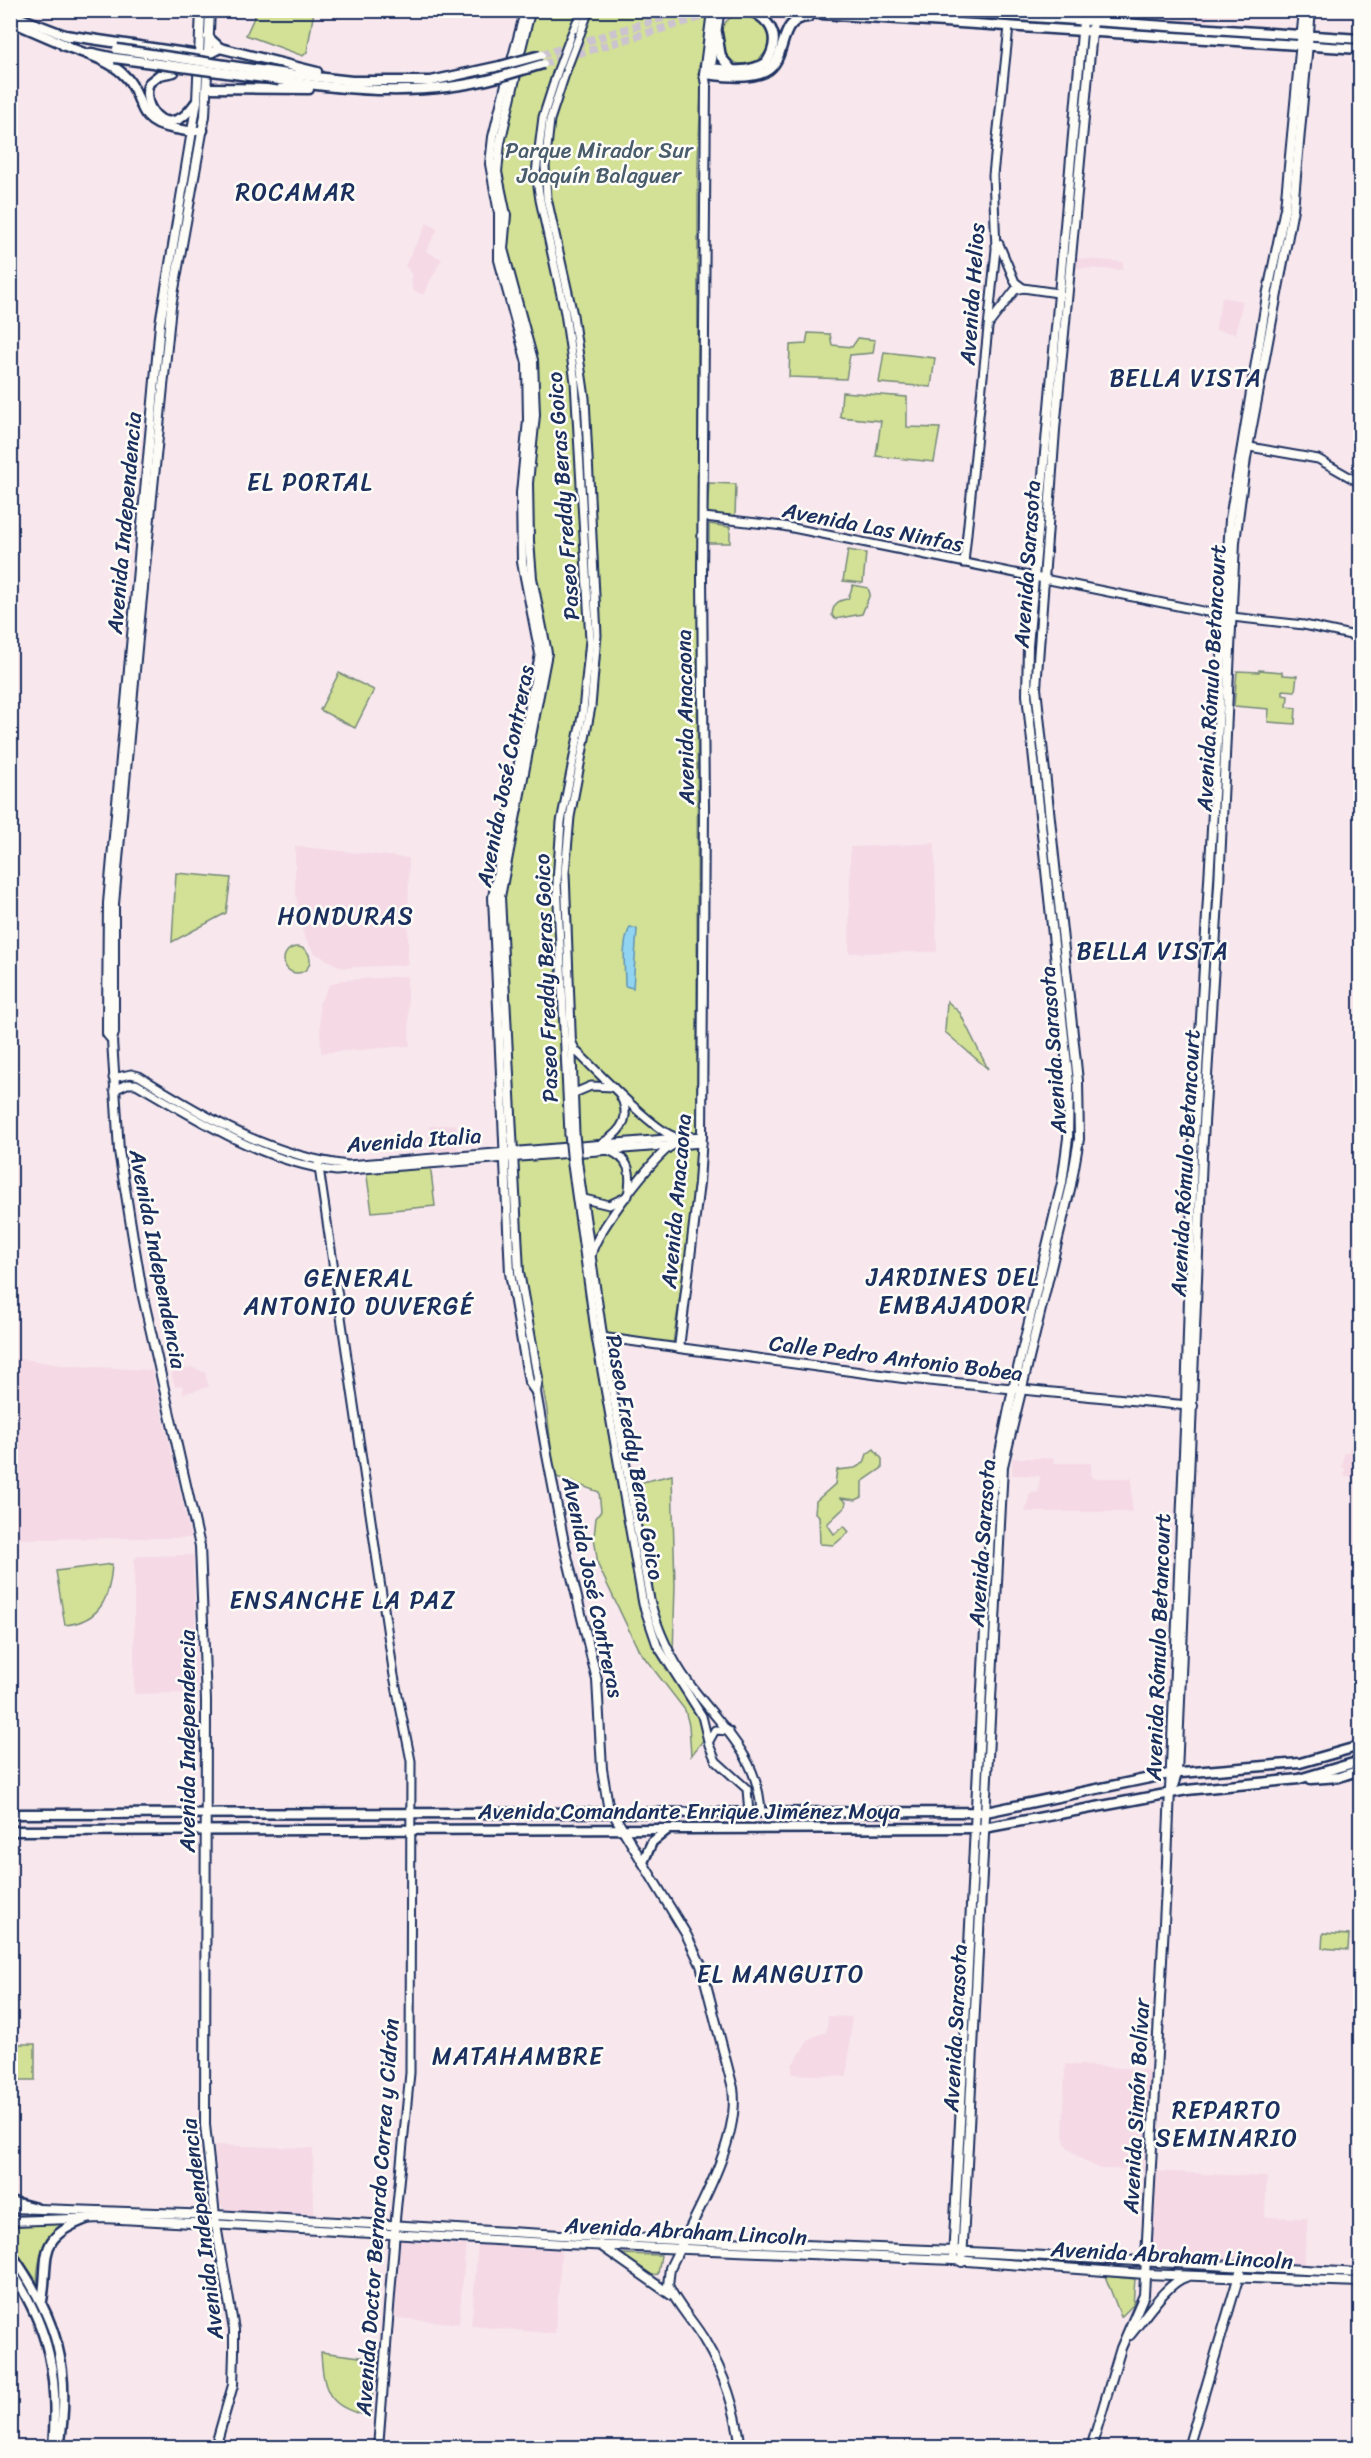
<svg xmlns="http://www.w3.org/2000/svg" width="1371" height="2458" viewBox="0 0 1371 2458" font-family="Sriracha,sans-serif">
	<rect width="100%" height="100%" fill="#f8e8ed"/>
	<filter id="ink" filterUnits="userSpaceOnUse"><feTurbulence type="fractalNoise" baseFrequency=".0167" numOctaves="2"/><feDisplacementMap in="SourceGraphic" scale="12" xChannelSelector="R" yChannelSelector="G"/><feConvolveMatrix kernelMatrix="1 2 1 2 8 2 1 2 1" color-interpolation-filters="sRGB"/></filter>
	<g filter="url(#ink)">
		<g fill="#f5dae6">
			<path d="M1100,10L1209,11L1208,21L1100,15Z"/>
			<path d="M427,223L438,229L426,251L442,259L423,295L412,290L411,274L405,265Z"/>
			<path d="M1076,258L1123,262V270L1076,268Z"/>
			<path d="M1222,297L1243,301L1236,334L1215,330Z"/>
			<path d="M935,843L937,952L849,953L850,847Z"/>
			<path d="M295,846L409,858L408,965L342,968L314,953L305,939L301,927L295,889Z"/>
			<path d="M407,976L410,1046L321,1053L319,1004L329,985L341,980Z"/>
			<path d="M456,1124L458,1153L431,1155L429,1126Z"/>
			<path d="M10,1357L63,1365L152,1370L191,1538L11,1539Z"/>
			<path d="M191,1367L205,1372L209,1387L183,1394L182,1385L175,1387L171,1373Z"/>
			<path d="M1350,1445L1360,1446L1358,1478L1344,1476L1345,1468H1342L1344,1452H1349Z"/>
			<path d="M1012,1458H1054V1463H1091L1092,1478H1132V1512H1025L1030,1493L1038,1492L1040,1476L1012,1475Z"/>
			<path d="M193,1555L198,1693L134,1694V1559L138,1556Z"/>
			<path d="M828,2016L852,2017L847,2077L792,2074V2065L810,2038L826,2032Z"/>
			<path d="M1065,2064L1151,2070L1144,2170L1099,2169L1078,2157L1067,2147L1063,2137Z"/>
			<path d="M214,2145L313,2148L314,2215L226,2211L219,2203Z"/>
			<path d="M1155,2171L1267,2177L1265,2217L1308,2218L1304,2265L1150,2257Z"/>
			<path d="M399,2240L466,2245L459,2324L395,2318Z"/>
			<path d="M478,2243L562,2247L555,2334L471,2326Z"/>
		</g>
		<g fill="#d2e195" stroke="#76887a" stroke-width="1.5">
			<path d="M257,11H314L307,52L303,56L246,35Z"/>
			<path d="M534,11H711L702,71L698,161L697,1163L694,1201L673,1343L593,1334L650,1634C667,1669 698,1702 704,1739L691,1756L689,1725L685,1710L638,1649L598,1565L594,1537L596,1518L601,1511L599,1492L554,1476L547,1410L522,1267L502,897L549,656L535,577L530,516L536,360L507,253L499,164Z"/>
			<circle cx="744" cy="39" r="25"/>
			<path d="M808,333L830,334L832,345L852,347L858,338L875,340L873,353L850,355L846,379L789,377L790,345L806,344Z"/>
			<path d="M884,352L935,358L931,387L879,383Z"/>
			<path d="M842,392L907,397V427L940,428L934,462L876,456L881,421L840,417Z"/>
			<path d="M709,483L736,484L735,517L707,514Z"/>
			<path d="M709,524L730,527V543H709Z"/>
			<path d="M848,550L866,553L863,583L843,581Z"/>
			<path d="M853,585L868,588L870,594L862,614L835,619L832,615C833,604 838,600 848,599Z"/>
			<path d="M1259,670L1282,672L1283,675L1297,676L1295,691L1283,690V695L1288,696L1287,707L1296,708L1295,724L1268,722L1269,709L1234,706L1237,671L1259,672Z"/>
			<path d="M339,673L374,690L355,728L320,710Z"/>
			<path d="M176,873L231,878L226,913L172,942Z"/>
			<circle cx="297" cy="960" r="13"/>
			<path d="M947,1001L960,1013L988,1069L945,1032Z"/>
			<path d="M430,1163L435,1206L372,1212L366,1170Z"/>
			<path d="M874,1449L882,1459V1468L862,1482V1497L856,1500L841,1498L846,1502L845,1507L827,1524L834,1534L844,1526L849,1532L834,1545L820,1544L819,1516L815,1513L816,1501L835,1484L837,1470L855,1468L864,1463L867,1454Z"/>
			<path d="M672,1475L675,1585L673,1655L658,1620L634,1484Z"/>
			<path d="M112,1564C110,1596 102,1621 65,1625L56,1571Z"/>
			<path d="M1323,1933L1349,1935L1348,1950L1322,1948Z"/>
			<rect x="11" y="2044" width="24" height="36"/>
			<path d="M66,2222C44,2239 38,2255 37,2282L11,2244L10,2227Z"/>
			<path d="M618,2254L661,2255L658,2274L652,2275Z"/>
			<path d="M1105,2276L1135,2279L1133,2305L1121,2317Z"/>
			<path d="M321,2352L375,2359L371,2416C329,2409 323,2392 321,2352Z"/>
		</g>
		<path fill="#90d4f1" stroke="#6192b6" stroke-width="1.5" d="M630,927L637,929L633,988L625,986C625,966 621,946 630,927Z"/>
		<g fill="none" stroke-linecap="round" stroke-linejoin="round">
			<g stroke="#ccc3d0" stroke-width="8" stroke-dasharray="8 4" stroke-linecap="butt">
				<path d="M541,55L688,10"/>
				<path d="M543,64L718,12"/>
			</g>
			<g stroke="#1b2f5e" stroke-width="11">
				<g id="tertiary">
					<path d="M580,34L589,10"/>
					<path d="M570,38L582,10"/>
					<path d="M518,63L531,10"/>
					<path d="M510,66L525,10"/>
					<path d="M567,68L550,120L545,166L547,198L573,315L585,398L597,635L591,707L570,817L565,873L575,1134"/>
					<path d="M558,70L543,117L536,173L540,200L565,313L575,382L590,640L583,711L561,822L557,882L569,1134"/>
					<path d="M999,244L1015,282L1023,288"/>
					<path d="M989,324L1015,290L1023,288L1058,293"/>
					<path d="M1244,446L1318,459L1360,483"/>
					<path d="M704,517L783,526L1232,617L1304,625L1360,637"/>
					<path d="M964,563L996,249L993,175L1009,27"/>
					<path d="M572,1043L576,1051C595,1069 652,1129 673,1136"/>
					<path d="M113,1078L131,1074L139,1076C205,1117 270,1156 348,1165L702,1136"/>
					<path d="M114,1090L127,1084H136C199,1120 262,1162 336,1171L702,1143"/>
					<path d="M572,1094L591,1086L613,1087"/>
					<path d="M604,1142C624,1130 631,1115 620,1095"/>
					<path d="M318,1161L394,1676L411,1761L410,2073L395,2224"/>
					<path d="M572,1165L596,1337L643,1604L657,1645L702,1716L709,1745L716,1761L747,1789L749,1813"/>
					<path d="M578,1165L603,1338L650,1600C658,1631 670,1657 689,1683C720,1726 759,1755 761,1813"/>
					<path d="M580,1198L609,1205L628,1196C632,1174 631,1158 607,1150"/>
					<path d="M592,1253C594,1235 656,1153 672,1146"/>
					<path d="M601,1337L679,1348"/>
					<path d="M709,1741L715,1730L729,1731"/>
				</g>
			</g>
			<g stroke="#1b2f5e" stroke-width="12">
				<g id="secondary">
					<path d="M210,10L205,116L171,306L137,648L114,904V1033L112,1040L119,1151L134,1244L143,1297L200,1546L206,1701L205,2125L216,2225L234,2330V2352L233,2385L215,2448"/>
					<path d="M711,19L704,74L706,85L702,577L704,806L702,1136L699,1183L679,1348L903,1378L1193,1406"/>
					<path d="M518,66L500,143L497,172L506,215L503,249L533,360L535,415L528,483L529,541L532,578L547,653L500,897L519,1272L538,1378L536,1392L547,1455L565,1548L597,1680L602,1769L608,1805L686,1934L701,1965L733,2088C741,2142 693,2219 670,2268L668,2285C677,2306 695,2323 706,2343C725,2375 736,2411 741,2448"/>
					<path d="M510,68L493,137L490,164L499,213V260L527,363L528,420L521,493L522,562L540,654L493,897L510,1273L529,1382L536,1392"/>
					<path d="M710,72L718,21"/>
					<path d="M112,1040L107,1034V1020L108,903L160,324L197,101L201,10"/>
					<path d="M1172,1789L1177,1774L1202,1155L1219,885L1235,542L1246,458L1293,209L1311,10"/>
					<path d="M10,2208L215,2215L578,2236L953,2251L1360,2273"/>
					<path d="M10,2221L103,2218L566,2244L953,2260L1145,2274L1360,2282"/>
					<path d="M600,2245L671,2295"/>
					<path d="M953,2260L992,1492L1013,1389L1062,1183L1068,1138L1069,1083L1027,695L1028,646L1084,10"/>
					<path d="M962,2262L1003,1466L1071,1185L1079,1139L1078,1081L1036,688L1055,430L1094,10"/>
					<path d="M1130,2335C1144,2319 1166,2283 1186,2277"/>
					<path d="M378,2448L395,2231"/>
					<path d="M1091,2448L1121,2348L1144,2295L1166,1886L1186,1405L1193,1156L1230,519L1267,296L1285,208L1304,10"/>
					<path d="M1188,2448L1240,2272"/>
				</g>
			</g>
			<g stroke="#1b2f5e" stroke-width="13">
				<g id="primary">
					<path d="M759,10L1360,49"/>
					<path d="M927,10L1360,39"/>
					<path d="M10,14L70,37"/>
					<path d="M10,21L68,46"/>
					<path d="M717,33L721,57L732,70"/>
					<path d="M65,35L199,55H207L220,48"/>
					<path d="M208,37L220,48L317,72"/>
					<path d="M63,45C82,53 107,59 122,73C146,94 133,122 171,128C182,130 192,133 203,130"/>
					<path d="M92,53L115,58"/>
					<path d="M705,67C726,70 747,74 766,63C781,40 774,21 749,10"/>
					<path d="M174,72L159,75L149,83C141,102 158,131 181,118C188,114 192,107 197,101"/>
					<path d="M280,73L352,81H431L500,66"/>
					<path d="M704,74C722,76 747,80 765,72C789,60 776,19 808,17"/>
					<path d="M279,80C353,91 426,97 499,77"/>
					<path d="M207,88L309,89"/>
					<path d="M1311,1779L1339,1777L1360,1770"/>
					<path d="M10,1814L986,1812L1169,1774L1300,1763L1360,1746"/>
					<path d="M10,1831L984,1828L1187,1790L1299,1779L1360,1761"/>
					<path d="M643,1862L652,1842L667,1830"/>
				</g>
			</g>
			<g stroke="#1b2f5e" stroke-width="13">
				<g id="trunk">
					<path d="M10,2201L36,2208"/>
					<path d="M10,2252C57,2318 72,2367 59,2448"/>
					<path d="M10,2269C50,2329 59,2376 53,2448"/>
					<path d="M42,2301C50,2255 34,2238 89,2218"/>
				</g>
			</g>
			<use href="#tertiary" stroke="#fdfcf7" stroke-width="7"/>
			<use href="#secondary" stroke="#fdfcf7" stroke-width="8"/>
			<use href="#primary" stroke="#fdfcf7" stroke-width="8"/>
			<use href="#trunk" stroke="#fdfcf7" stroke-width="8"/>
			<g stroke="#1b2f5e" stroke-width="11" stroke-linecap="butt">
				<g id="tertiary-bridge">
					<path d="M567,68L580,34"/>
					<path d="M558,70L570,38"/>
					<path d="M569,1134L572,1165"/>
					<path d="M575,1134L578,1165"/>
				</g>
			</g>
			<g stroke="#1b2f5e" stroke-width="12" stroke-linecap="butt">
				<g id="secondary-bridge">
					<path d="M711,19L714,10"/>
					<path d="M718,21L720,10"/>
				</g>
			</g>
			<g stroke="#1b2f5e" stroke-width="13" stroke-linecap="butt">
				<g id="primary-bridge">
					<path d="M117,49L280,73"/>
					<path d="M115,58L279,80"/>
					<path d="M500,66L541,55"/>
					<path d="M499,77L543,64"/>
				</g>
			</g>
			<use href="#tertiary-bridge" stroke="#fdfcf7" stroke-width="7"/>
			<use href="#secondary-bridge" stroke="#fdfcf7" stroke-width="8"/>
			<use href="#primary-bridge" stroke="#fdfcf7" stroke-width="8"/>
		</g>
	</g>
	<g text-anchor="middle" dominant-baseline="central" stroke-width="5" stroke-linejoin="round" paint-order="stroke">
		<g font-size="22" fill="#495c6c" stroke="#fdfcf7">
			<text x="599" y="150">Parque Mirador Sur<tspan x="599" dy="25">Joaquín Balaguer</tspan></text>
		</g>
		<g font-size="22" fill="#1b2f5e" stroke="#fdfcf7">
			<text transform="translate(972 294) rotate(-86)">Avenida Helios</text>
			<text transform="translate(563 496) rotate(-94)">Paseo Freddy Beras Goico</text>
			<text transform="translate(124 523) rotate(-85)">Avenida Independencia</text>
			<text transform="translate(873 527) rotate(11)">Avenida Las Ninfas</text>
			<text transform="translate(1027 564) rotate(-86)">Avenida Sarasota</text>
			<text transform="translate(1211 678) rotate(-87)">Avenida Rómulo Betancourt</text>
			<text transform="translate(685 717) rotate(-91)">Avenida Anacaona</text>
			<text transform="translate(505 776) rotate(-79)">Avenida José Contreras</text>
			<text transform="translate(546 978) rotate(-92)">Paseo Freddy Beras Goico</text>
			<text transform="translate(1053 1050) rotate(-94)">Avenida Sarasota</text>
			<text transform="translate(414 1140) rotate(-4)">Avenida Italia</text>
			<text transform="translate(1185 1163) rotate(-87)">Avenida Rómulo Betancourt</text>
			<text transform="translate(676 1201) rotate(-85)">Avenida Anacaona</text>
			<text transform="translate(158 1259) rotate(79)">Avenida Independencia</text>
			<text transform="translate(896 1358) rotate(7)">Calle Pedro Antonio Bobea</text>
			<text transform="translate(635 1457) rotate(80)">Paseo Freddy Beras Goico</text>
			<text transform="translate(982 1543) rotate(-86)">Avenida Sarasota</text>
			<text transform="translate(593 1587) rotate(78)">Avenida José Contreras</text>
			<text transform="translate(1158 1647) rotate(-88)">Avenida Rómulo Betancourt</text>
			<text transform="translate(187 1741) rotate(-90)">Avenida Independencia</text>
			<text x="689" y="1811">Avenida Comandante Enrique Jiménez Moya</text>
			<text transform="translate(955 2028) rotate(-87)">Avenida Sarasota</text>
			<text transform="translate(1136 2106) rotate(-87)">Avenida Simón Bolívar</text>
			<text transform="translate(377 2217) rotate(-86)">Avenida Doctor Bernardo Correa y Cidrón</text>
			<text transform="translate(202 2229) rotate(-97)">Avenida Independencia</text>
			<text transform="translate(686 2231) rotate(3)">Avenida Abraham Lincoln</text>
			<text transform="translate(1172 2255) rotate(3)">Avenida Abraham Lincoln</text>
		</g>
		<g font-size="24" letter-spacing="1.5" fill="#1b2f5e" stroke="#fdfcf7">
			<text x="296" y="192">ROCAMAR</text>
			<text x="1186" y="378">BELLA VISTA</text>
			<text x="310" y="482">EL PORTAL</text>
			<text x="346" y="916">HONDURAS</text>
			<text x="1153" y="951">BELLA VISTA</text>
			<text x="953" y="1277">JARDINES DEL<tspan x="953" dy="28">EMBAJADOR</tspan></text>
			<text x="359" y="1278">GENERAL<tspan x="359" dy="28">ANTONIO DUVERGÉ</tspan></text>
			<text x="343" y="1600">ENSANCHE LA PAZ</text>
			<text x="781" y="1974">EL MANGUITO</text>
			<text x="518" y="2056">MATAHAMBRE</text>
			<text x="1227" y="2110">REPARTO<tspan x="1227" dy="28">SEMINARIO</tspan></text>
		</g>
	</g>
	<rect width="1371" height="2458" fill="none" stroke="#fdfcf7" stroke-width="36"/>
	<rect x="18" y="18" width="1335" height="2422" fill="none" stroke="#1b2f5e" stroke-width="2" filter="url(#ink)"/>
</svg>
